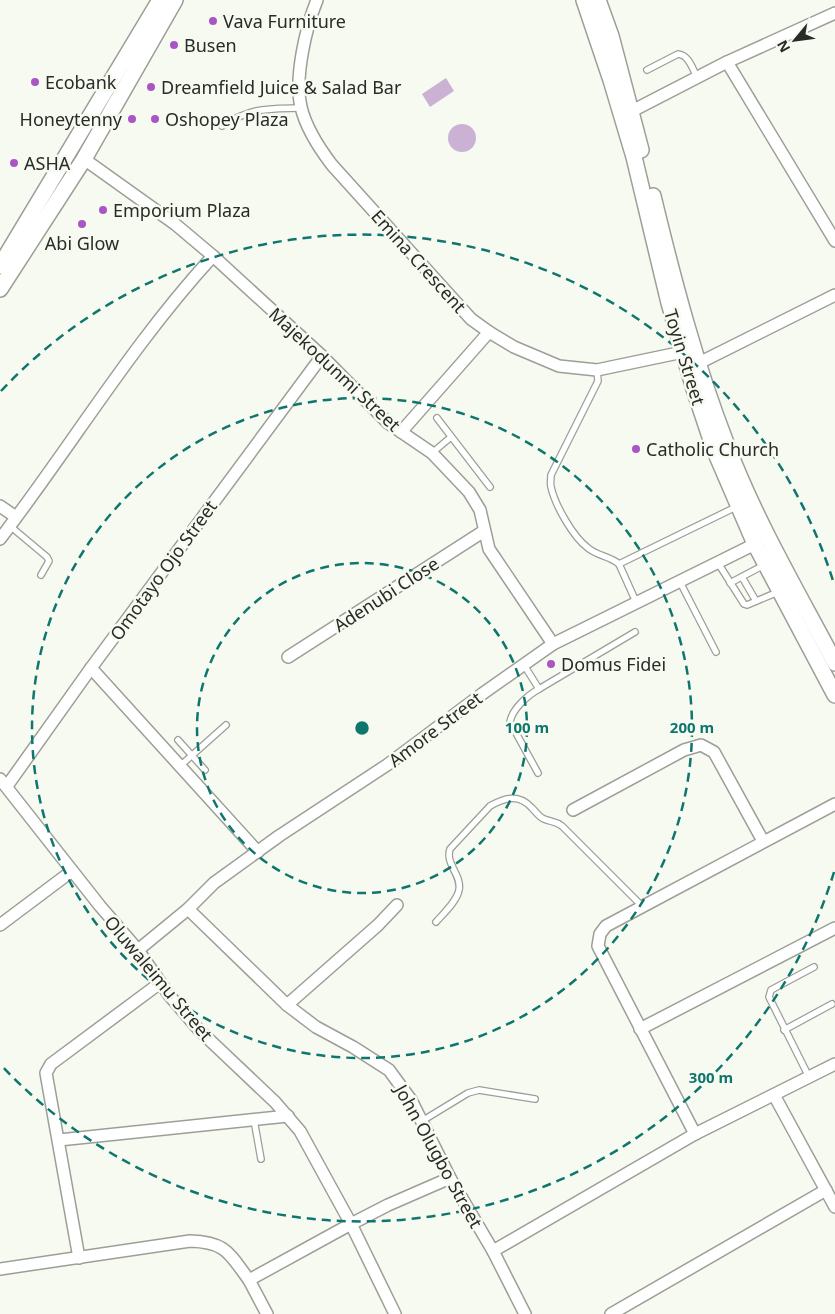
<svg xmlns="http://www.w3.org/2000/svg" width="835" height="1314" viewBox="0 0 835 1314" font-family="'Noto Sans',sans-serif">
	<rect width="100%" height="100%" fill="#f6faf0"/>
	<g fill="#cbb2d5">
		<path d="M446,78L454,91L430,107L422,94Z"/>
		<circle cx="462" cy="138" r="14"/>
	</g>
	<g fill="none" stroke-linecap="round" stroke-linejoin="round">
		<g stroke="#9c9f97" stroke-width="8">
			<g id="lane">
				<path d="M647,70L678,54C689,55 692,68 697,77"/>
				<path d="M222,126C253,107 266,109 301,108"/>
				<path d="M597,370L598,381L551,475C551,479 550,483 551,487C555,505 573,537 588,548C597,556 610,556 619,564"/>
				<path d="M437,418L490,487"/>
				<path d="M432,453L451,437"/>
				<path d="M10,526L47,557L49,561L41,575"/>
				<path d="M718,563L744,604L747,605L778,592"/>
				<path d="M742,577L756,601"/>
				<path d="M680,582L716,652"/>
				<path d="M730,583L766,564"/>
				<path d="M637,604L619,564L738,506"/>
				<path d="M524,665L539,689C528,695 512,709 510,722L538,773"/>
				<path d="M539,689L635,632"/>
				<path d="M178,740L205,770"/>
				<path d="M180,766L226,725"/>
				<path d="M436,922C444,913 457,901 459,890C462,875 445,864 450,849L490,806C506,797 519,794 532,808C536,812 539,817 544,819C551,822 555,821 562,826L642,906"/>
				<path d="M784,1030L832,1004"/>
				<path d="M809,1077L769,997L771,990L814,967"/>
				<path d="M254,1120L261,1159"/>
				<path d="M422,1121L468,1093L479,1090L535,1099"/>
			</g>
		</g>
		<g stroke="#9c9f97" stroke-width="14">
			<g id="street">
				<path d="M317,0C306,27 294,78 301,107C306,128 319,148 332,165L471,319L489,332L514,347L559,366L597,370L683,352"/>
				<path d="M727,62L835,241"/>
				<path d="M632,111L727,62L835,13"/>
				<path d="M84,159L175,224L213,256L322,356L388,423L432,453L469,492L480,510L489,549L553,644"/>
				<path d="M699,363L835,295"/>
				<path d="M401,432L489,332"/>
				<path d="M0,506L16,517"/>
				<path d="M0,539C72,445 133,343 213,256"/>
				<path d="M288,657L484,531"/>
				<path d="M91,668L258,852"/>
				<path d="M0,779L100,906L138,950L169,995L199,1030L275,1102L300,1131L351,1224L395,1314"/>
				<path d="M7,786L91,668L322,356"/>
				<path d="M573,810L684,750L701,745L714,752L763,841"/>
				<path d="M188,909L287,1005L316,1027L353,1047L389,1070L411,1100L450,1178L493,1251L525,1314"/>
				<path d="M0,925L72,871"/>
				<path d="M138,950L188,909L214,883L279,836L387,765L482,694L553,644L755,544"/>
				<path d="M287,1005L378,925L397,905"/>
				<path d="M640,1029L835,928"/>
				<path d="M774,1095L835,1207"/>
				<path d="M695,1134L598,946L600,934L606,926L835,804"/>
				<path d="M59,1140L288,1116"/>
				<path d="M493,1251L695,1134L835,1064"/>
				<path d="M79,1258L46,1073L51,1064L160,983"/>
				<path d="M0,1269L190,1241C226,1242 229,1253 249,1280"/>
				<path d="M267,1314L249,1280L351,1224L388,1205L450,1178"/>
				<path d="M611,1314L826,1190"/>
			</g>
		</g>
		<g stroke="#9c9f97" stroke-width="18">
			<g id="secondary">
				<path d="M584,0L611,80L634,157L669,303L694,389L714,449L755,544L835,695"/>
				<path d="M598,0L611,36L641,150"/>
				<path d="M653,196C673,279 695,363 726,443C755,520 797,591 835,663"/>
				<path d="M0,266L160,0"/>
				<path d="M0,289L84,159L175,0"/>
			</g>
		</g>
		<use href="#lane" stroke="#fff" stroke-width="5.5"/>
		<use href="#street" stroke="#fff" stroke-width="11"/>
		<use href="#secondary" stroke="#fff" stroke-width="15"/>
	</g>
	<g fill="none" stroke="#0f766e" stroke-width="2.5" stroke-dasharray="9 6">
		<circle cx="362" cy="728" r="165"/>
		<circle cx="362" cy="728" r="330"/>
		<path d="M834 872A494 494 0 0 1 1 1065M1 391A494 494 0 0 1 834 584"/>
	</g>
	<g fill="#a956c5" stroke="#f6faf0" stroke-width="2">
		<circle cx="213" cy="21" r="5"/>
		<circle cx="174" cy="45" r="5"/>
		<circle cx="35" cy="82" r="5"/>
		<circle cx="151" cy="87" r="5"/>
		<circle cx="132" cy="119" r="5"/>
		<circle cx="155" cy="119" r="5"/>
		<circle cx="14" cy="163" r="5"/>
		<circle cx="103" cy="210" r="5"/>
		<circle cx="82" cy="224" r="5"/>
		<circle cx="636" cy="449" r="5"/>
		<circle cx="551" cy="664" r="5"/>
	</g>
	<g text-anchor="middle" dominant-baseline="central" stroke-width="5" stroke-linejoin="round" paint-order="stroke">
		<g font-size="18" fill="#292b27" stroke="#f6faf0" text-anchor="start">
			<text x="223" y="21">Vava Furniture</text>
			<text x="184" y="45">Busen</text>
			<text x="45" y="82">Ecobank</text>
			<text x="161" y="87">Dreamfield Juice &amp; Salad Bar</text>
			<text x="122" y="119" text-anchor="end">Honeytenny</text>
			<text x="165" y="119">Oshopey Plaza</text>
			<text x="24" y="163">ASHA</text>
			<text x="113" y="210">Emporium Plaza</text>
			<text x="82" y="243" text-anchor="middle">Abi Glow</text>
			<text x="646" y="449">Catholic Church</text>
			<text x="561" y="664">Domus Fidei</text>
		</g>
		<g font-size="18" fill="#292b27" stroke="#f6faf0">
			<text transform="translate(419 261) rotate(48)">Emina Crescent</text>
			<text transform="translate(685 357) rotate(73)">Toyin Street</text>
			<text transform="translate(335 369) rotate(43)">Majekodunmi Street</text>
			<text transform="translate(163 570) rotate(-54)">Omotayo Ojo Street</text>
			<text transform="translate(386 594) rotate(-33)">Adenubi Close</text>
			<text transform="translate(435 729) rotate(-37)">Amore Street</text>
			<text transform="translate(159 978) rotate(50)">Oluwaleimu Street</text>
			<text transform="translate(439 1156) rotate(61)">John Olugbo Street</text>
		</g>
	</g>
	<circle cx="362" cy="728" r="8" fill="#0f766e" stroke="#f6faf0" stroke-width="2.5"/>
	<g font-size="15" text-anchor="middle" font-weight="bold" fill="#0f766e" stroke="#f6faf0" stroke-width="5" stroke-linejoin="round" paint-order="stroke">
		<text x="527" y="733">100 m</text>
		<text x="692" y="733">200 m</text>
		<text x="711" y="1083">300 m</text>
	</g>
	<g transform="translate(795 40) rotate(241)" stroke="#f6faf0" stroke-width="4" paint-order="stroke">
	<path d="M0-4L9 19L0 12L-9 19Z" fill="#292b27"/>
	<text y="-8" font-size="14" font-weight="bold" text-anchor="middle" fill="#292b27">N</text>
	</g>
</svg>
